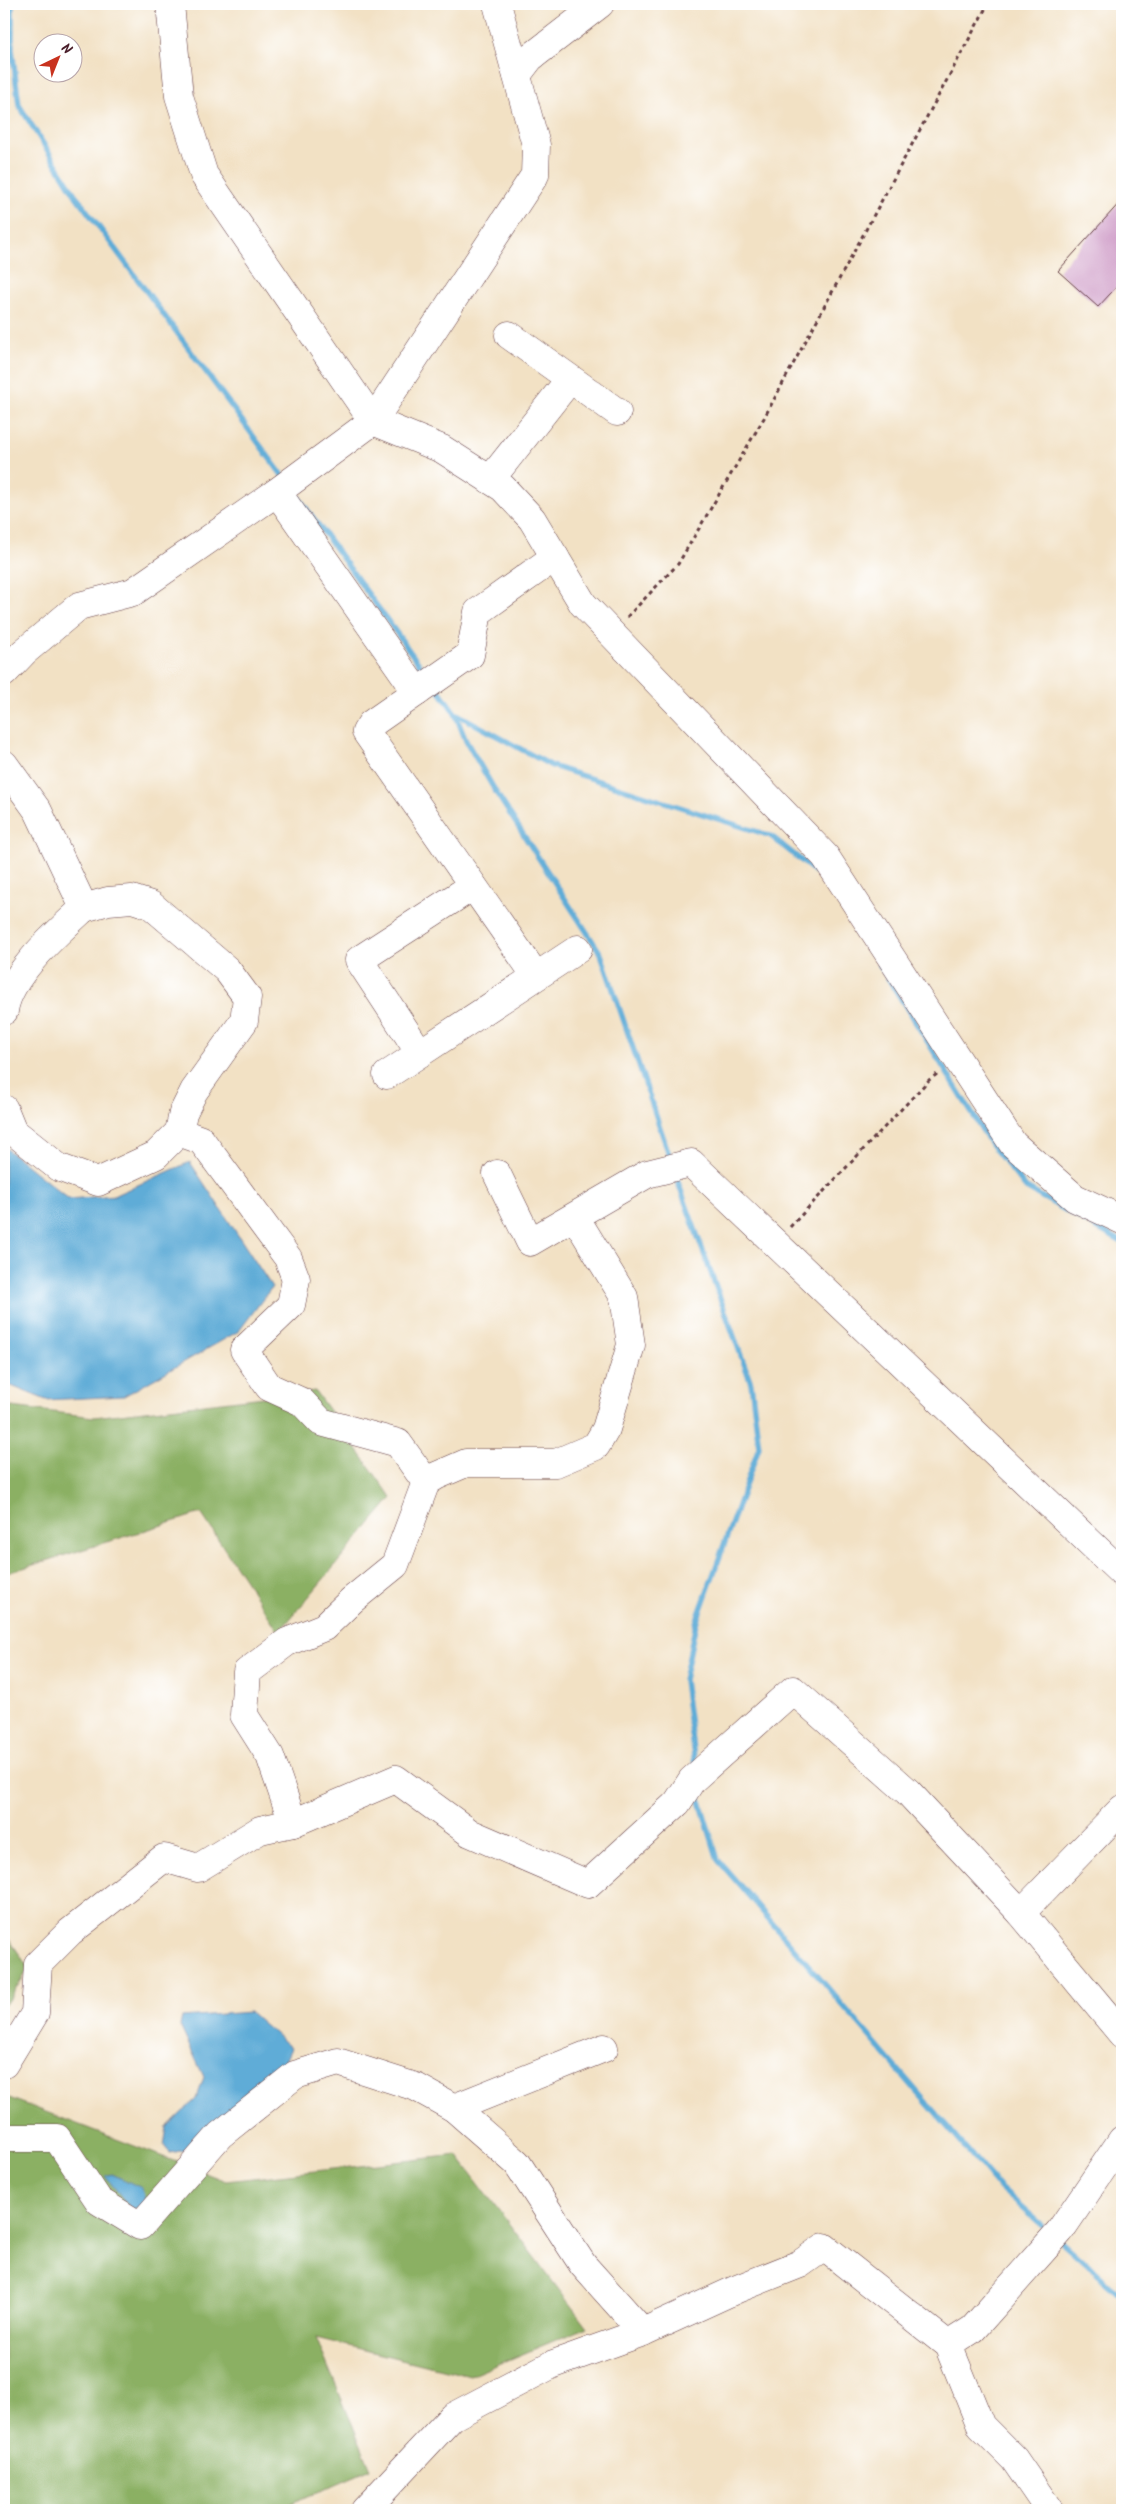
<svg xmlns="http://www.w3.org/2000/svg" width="1126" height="2514" viewBox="0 0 1126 2514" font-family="Kalam,sans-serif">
	<rect width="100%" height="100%" fill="#fff"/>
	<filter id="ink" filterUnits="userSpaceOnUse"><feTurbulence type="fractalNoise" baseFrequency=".02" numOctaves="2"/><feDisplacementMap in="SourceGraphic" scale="10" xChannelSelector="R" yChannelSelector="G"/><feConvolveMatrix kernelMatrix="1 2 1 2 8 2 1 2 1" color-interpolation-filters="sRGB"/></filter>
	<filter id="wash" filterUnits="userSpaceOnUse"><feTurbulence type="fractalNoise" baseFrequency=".0096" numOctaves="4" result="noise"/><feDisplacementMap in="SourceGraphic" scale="20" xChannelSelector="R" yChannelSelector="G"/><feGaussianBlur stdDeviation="1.12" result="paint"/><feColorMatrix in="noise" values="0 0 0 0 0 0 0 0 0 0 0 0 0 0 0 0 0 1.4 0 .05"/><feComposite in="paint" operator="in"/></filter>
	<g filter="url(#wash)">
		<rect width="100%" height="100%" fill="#f2e1c4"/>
		<g fill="#8bb064" stroke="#6a6848">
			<path d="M315,1391L392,1498L279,1632L201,1513L4,1574V1406L94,1417Z"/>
			<path d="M4,1931L29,1969L4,2006Z"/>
			<path d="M4,2096L226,2181L457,2155L587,2327L470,2376L316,2338L371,2469L276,2510H4Z"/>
		</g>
		<g fill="#5eacd7" stroke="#546681">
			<path d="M4,1147L69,1199L115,1195L190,1162L272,1287L239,1331L124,1396L46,1400L4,1383Z"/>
			<path d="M250,2012L291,2048L285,2061L191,2149L170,2153L164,2146L167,2127L196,2099L204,2077L180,2026L182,2017Z"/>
			<path d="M112,2174L142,2188L146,2204L132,2210L105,2176Z"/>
		</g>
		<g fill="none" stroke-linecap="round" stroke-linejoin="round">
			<g stroke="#5eacd7" stroke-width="5.5">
				<path d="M12,4V49L19,105L76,196L285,479"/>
				<path d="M293,490L427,675"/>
				<path d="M436,686L455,713L466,741L497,794L601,954L671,1160"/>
				<path d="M455,713L552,766L771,836L829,883"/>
				<path d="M880,965L991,1144L1026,1188L1122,1242"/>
				<path d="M675,1174L751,1383L759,1447L696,1623L684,1680L695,1765"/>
				<path d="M698,1787L700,1801L718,1860L999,2187L1049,2231"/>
				<path d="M1060,2240L1122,2296"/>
			</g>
		</g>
		<g id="blocks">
			<path fill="#ce9ac6" d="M1122,200V281L1098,307L1058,271Z"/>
		</g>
	</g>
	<g filter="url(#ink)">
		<use href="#blocks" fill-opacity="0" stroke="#633c42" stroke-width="1"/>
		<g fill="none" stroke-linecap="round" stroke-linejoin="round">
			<g stroke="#633c42" stroke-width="29">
				<g id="minor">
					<path d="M170,4L179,96L204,175L373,421L442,449L503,488L532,519L583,604L825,856L1013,1144L1075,1198L1122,1220"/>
					<path d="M517,75L530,58L600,4"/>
					<path d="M509,335L617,412"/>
					<path d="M490,480L570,379"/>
					<path d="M277,492L417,692"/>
					<path d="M4,673L24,652L79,606L133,592L277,492L373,421L535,175L536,145L497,4"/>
					<path d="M4,764L38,811L84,908C58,932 8,976 4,1011"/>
					<path d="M84,908L108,901L132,899L151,905L227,970L247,997L244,1021L194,1091L183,1113L179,1132"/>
					<path d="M536,976L366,732L371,724L470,655L478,612L555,557"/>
					<path d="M420,1053L359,960L473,886"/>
					<path d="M387,1075L578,949"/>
					<path d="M4,1109L13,1131L58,1167L98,1182L156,1155L179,1132L201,1140L288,1258L296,1279L291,1305L244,1350L269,1387L302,1402L321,1422L398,1443L426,1482L395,1565L352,1600L324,1627L287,1642L247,1672L244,1715L270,1756L293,1823L260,1830L198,1868L164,1858L70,1932L38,1964L35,2013L4,2064"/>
					<path d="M497,1174L530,1242L647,1174L691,1163L1122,1573"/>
					<path d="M426,1482L436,1476L466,1463H556L596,1446L606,1429L631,1345L624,1297L575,1217"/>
					<path d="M293,1823L396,1779L470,1833L588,1884L677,1803L692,1780L793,1690L908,1792L1021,1913L1122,2034"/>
					<path d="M1021,1913L1122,1809"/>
					<path d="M454,2108L604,2048"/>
					<path d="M4,2138H57L99,2201L140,2226L220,2135L295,2075L338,2062L416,2087L454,2108L517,2163L583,2265L643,2332"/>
					<path d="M948,2345L973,2329L1060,2231L1122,2140"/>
					<path d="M365,2510L452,2417L551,2365L643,2332L737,2289L800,2264L824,2247L948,2345L981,2426L1014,2459L1049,2510"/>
				</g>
			</g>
			<g stroke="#633c42" stroke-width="3" stroke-dasharray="4 4" stroke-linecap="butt">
				<path d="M627,617L678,564L764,418L988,4"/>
				<path d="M790,1227L929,1080L940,1072"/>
			</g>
			<use href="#minor" stroke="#fff" stroke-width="28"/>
		</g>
	</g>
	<rect width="1126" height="2514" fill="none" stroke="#fff" stroke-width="20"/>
	<g transform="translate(58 58) rotate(43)"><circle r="24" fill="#ffffff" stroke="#b7a5aa"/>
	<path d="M0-4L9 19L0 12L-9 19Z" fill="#c8321e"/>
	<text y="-8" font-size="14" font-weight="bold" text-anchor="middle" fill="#4a1f2b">N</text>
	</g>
</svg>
